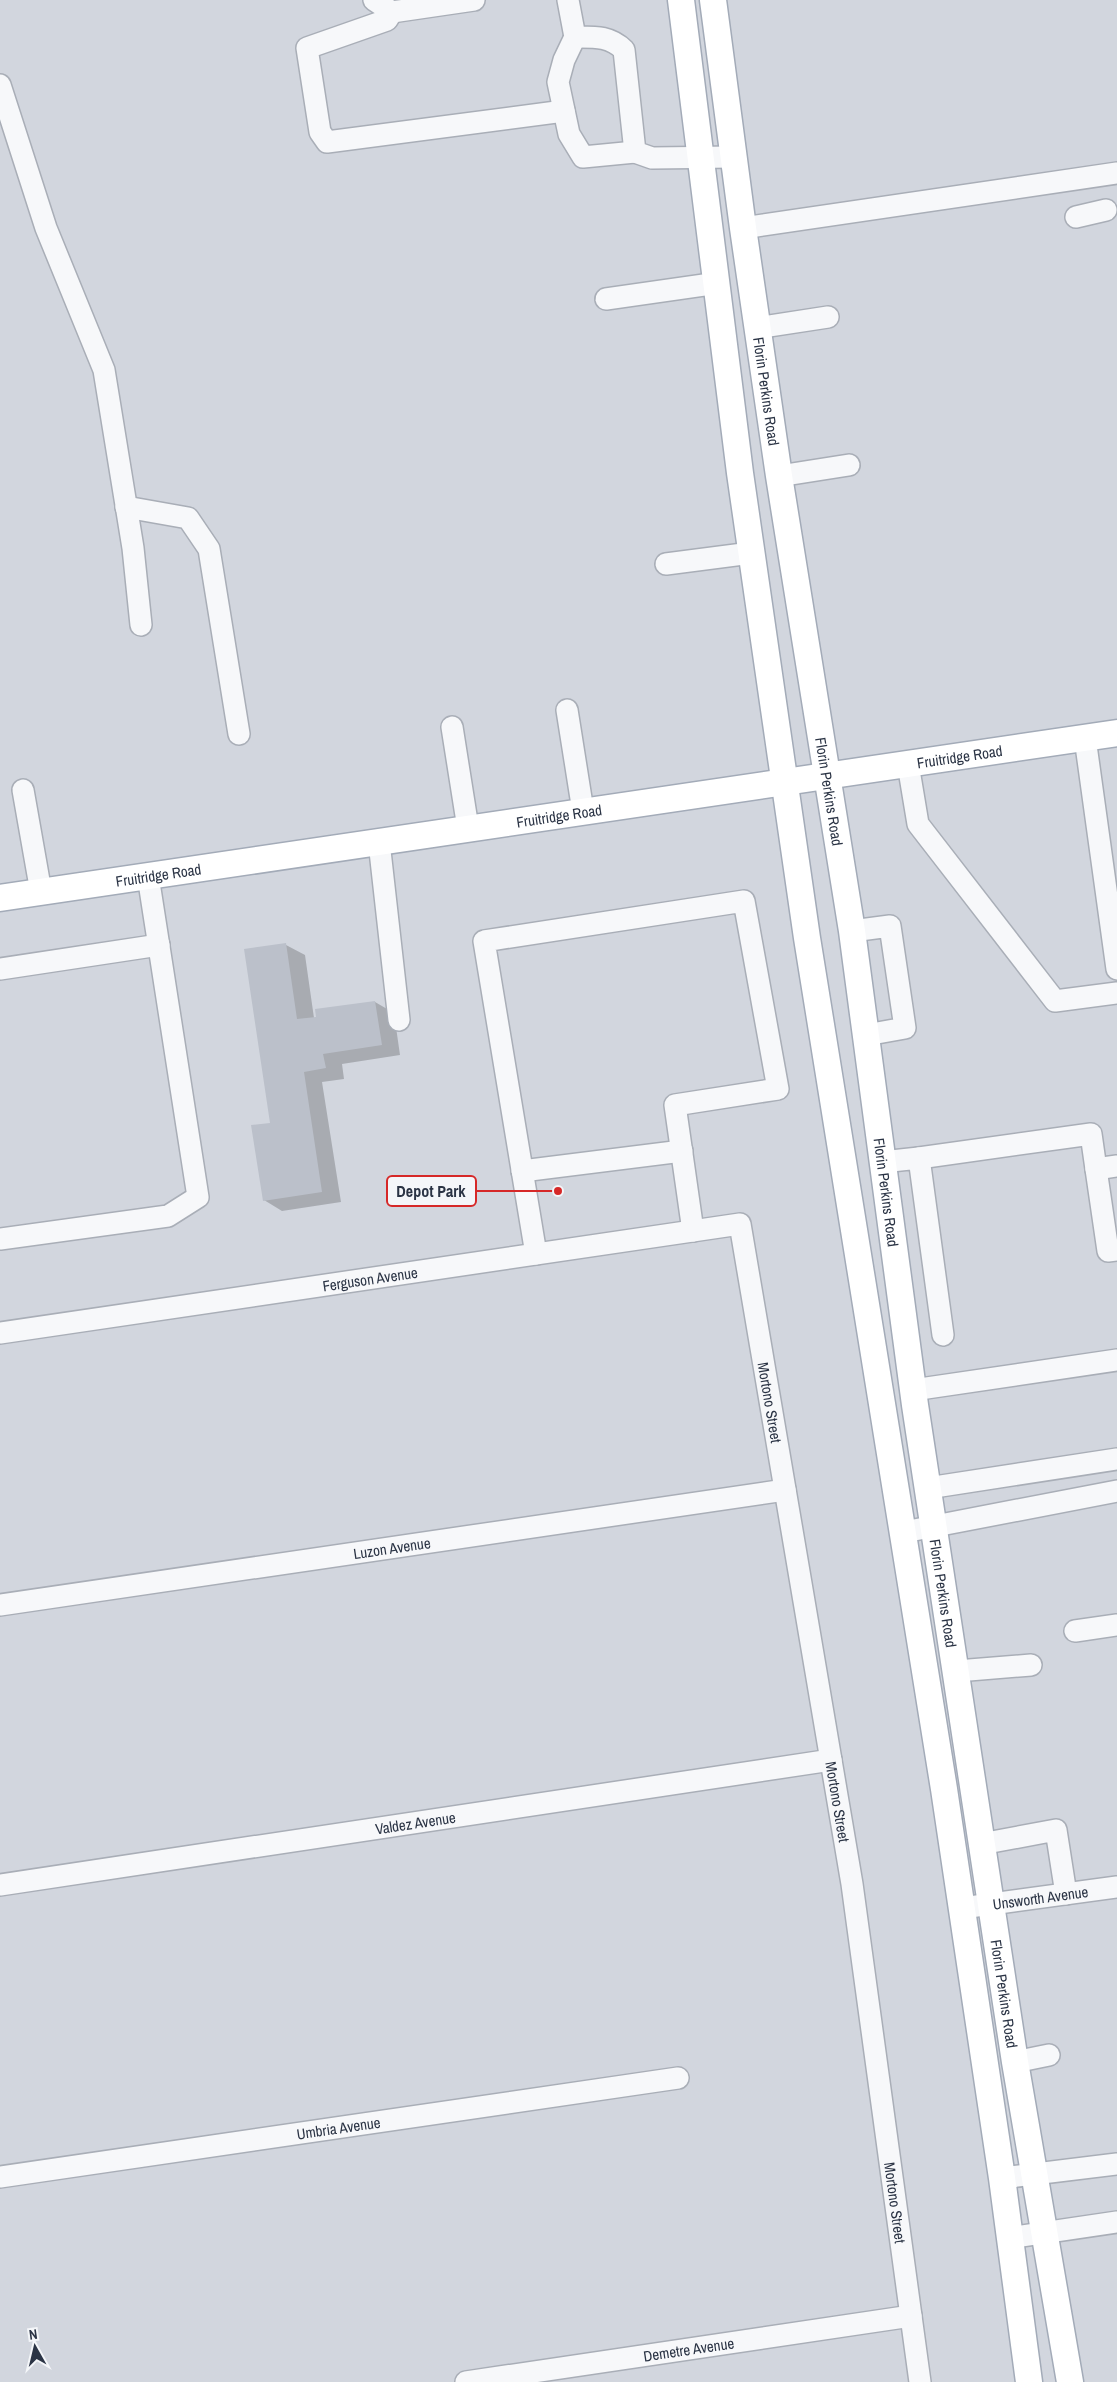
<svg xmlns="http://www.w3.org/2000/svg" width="1117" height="2382" viewBox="0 0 1117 2382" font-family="'Archivo Narrow',sans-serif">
	<rect width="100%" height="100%" fill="#e4e7ec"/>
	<rect fill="#d2d6de" x="0" y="0" width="1117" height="2382"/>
	<path fill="#0003" d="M286,945L305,955L314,1018L375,1002L394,1013L400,1055L342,1064L344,1079L322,1082L341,1202L282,1211L264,1200Z"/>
	<path fill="#bbc0ca" d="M286,943L297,1019L316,1017L315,1009L375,1001L382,1045L323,1054L326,1068L304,1072L322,1192L263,1201L251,1125L270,1123L244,949Z"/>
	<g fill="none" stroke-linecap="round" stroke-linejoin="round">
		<g stroke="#a9aeb7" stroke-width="24">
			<g id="minor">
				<path d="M374,0L392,12"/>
				<path d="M568,0L575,37C595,37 610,36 624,50L635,152L652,158L734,157"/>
				<path d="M392,12L387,20L307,48L320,132L327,142L564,111"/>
				<path d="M392,12L474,0"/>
				<path d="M575,37L564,60L558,82L569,134L583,157L635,152"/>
				<path d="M0,85L46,228L104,370L133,548L141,625"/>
				<path d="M1076,217L1106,210"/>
				<path d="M743,228L1117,173"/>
				<path d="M606,299L718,283"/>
				<path d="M757,328L828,317"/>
				<path d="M779,476L849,465"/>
				<path d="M126,507L188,518L209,549L239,734"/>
				<path d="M666,564L751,553"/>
				<path d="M567,710L583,811"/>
				<path d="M452,727L468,828"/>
				<path d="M1085,738L1117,969"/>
				<path d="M908,764L918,824L1055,1001L1117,993"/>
				<path d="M23,790L41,892"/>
				<path d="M379,842L399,1020"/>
				<path d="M852,931L890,926L905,1028L866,1035"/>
				<path d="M0,969L159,945"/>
				<path d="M919,1158L1091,1134L1096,1169L1117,1166"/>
				<path d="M882,1162L919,1158L943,1335"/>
				<path d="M1096,1169L1108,1251L1117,1250"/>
				<path d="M522,1171L682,1151"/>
				<path d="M0,1239L168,1216L198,1197L148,876"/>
				<path d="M536,1254L484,941L744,901L778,1089L675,1105L693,1231"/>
				<path id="s1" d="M0,1333L740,1224L852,1884L920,2382"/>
				<path d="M913,1390L1117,1360"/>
				<path d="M928,1488L1117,1459"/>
				<path d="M904,1532L1117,1491"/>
				<path id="s2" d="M0,1605L785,1490"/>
				<path d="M1075,1631L1117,1625"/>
				<path d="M957,1671L1031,1665"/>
				<path d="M981,1844L1056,1830L1066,1894"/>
				<path id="s3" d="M0,1885L831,1760"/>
				<path id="s4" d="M962,1908L1117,1887"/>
				<path d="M1015,2062L1049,2055"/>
				<path id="s5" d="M0,2177L678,2078"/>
				<path d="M1002,2178L1117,2164"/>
				<path d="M1009,2238L1117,2222"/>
				<path id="s6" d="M466,2382L911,2316"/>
			</g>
		</g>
		<g stroke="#a3abb8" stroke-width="29">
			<g id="major">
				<path d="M681,0L740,473L807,938L944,1789L1002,2178L1029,2382"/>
				<path id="s7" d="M713,0L743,228L779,476L852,931L915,1405L1015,2062L1070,2382"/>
				<path id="s8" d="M0,898L1117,733"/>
			</g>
		</g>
		<use href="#minor" stroke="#f7f8fa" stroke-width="21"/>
		<use href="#major" stroke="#fff" stroke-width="26"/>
	</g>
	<g text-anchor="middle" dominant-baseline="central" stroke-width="4.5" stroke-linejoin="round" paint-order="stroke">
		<g font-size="15" fill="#2b3445" stroke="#f4f6f9">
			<text stroke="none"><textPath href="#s7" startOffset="395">Florin Perkins Road</textPath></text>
			<text stroke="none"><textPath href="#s8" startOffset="970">Fruitridge Road</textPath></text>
			<text stroke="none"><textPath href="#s7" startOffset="800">Florin Perkins Road</textPath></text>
			<text stroke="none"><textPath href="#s8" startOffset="565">Fruitridge Road</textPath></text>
			<text stroke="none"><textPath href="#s8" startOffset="160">Fruitridge Road</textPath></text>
			<text stroke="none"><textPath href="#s7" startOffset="1205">Florin Perkins Road</textPath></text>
			<text stroke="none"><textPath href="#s1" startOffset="374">Ferguson Avenue</textPath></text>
			<text stroke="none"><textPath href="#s1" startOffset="929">Mortono Street</textPath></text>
			<text stroke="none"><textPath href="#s2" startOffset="396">Luzon Avenue</textPath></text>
			<text stroke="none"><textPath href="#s7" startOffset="1610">Florin Perkins Road</textPath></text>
			<text stroke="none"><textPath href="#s1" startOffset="1334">Mortono Street</textPath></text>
			<text stroke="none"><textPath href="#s3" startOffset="420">Valdez Avenue</textPath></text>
			<text stroke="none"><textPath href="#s4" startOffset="79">Unsworth Avenue</textPath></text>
			<text stroke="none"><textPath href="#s7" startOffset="2015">Florin Perkins Road</textPath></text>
			<text stroke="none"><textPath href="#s5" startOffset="342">Umbria Avenue</textPath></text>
			<text stroke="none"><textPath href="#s1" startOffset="1739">Mortono Street</textPath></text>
			<text stroke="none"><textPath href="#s6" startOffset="225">Demetre Avenue</textPath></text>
		</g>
	</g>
	<path fill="none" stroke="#d62828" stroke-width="2" d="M558 1191L476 1191"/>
	<circle fill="#d62828" stroke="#f4f6f9" stroke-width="2" cx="558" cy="1191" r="5"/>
	<rect fill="#f4f6f9" stroke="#d62828" stroke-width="2" x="387" y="1176" width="89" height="30" rx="5"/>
	<g font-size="16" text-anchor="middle" font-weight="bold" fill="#2b3445">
		<text x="431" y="1197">Depot Park</text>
	</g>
	<g transform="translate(35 2347) rotate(352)" stroke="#f4f6f9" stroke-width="4" paint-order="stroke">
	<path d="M0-4L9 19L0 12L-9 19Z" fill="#2b3445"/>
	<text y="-8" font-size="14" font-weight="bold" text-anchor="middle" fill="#2b3445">N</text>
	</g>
</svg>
